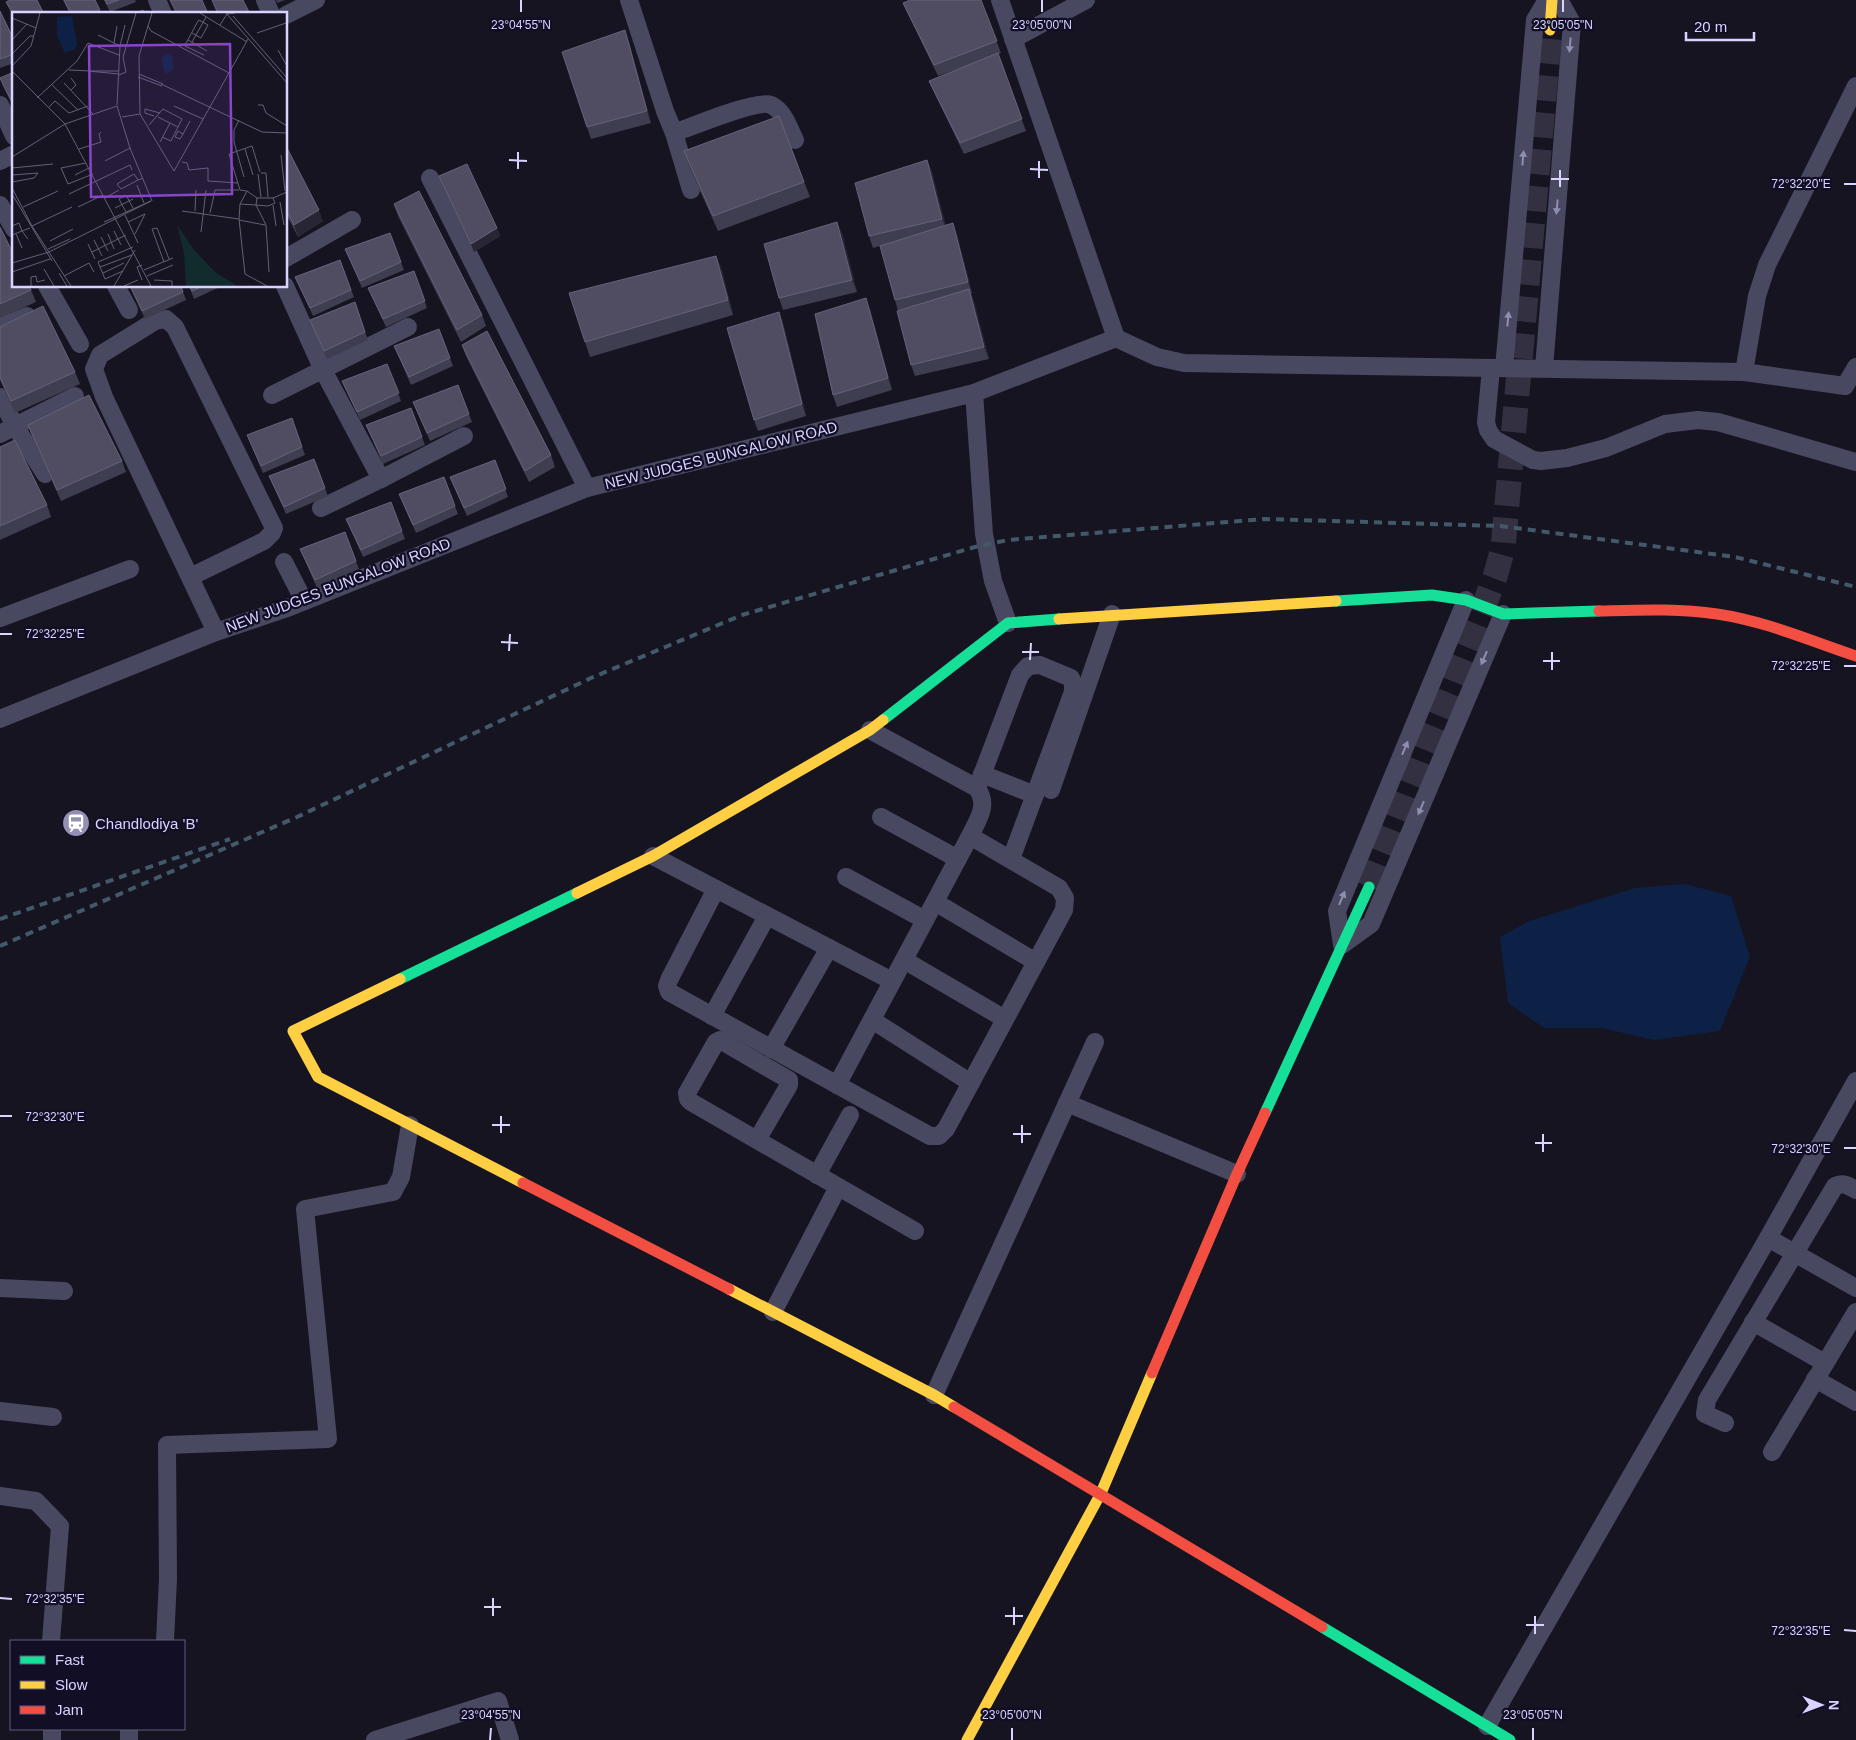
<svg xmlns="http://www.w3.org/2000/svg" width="1856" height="1740" viewBox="0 0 1856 1740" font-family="Arial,sans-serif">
	<rect width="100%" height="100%" fill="#161420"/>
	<path fill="#0c2145" d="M1685,884L1731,896L1750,957L1720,1031L1654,1040L1602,1028H1544L1508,1003L1500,937L1529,921L1635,888Z"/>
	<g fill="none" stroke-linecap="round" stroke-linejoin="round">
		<path stroke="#333141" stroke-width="25" stroke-dasharray="25 12" stroke-linecap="butt" d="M1369,887L1483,608L1495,577L1503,548L1550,30"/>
		<g stroke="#494861" stroke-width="18">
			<path d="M157,0L163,14"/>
			<path d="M265,0L271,14"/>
			<path d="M629,0L665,111L674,133C691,127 757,99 771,105C784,111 789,128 795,140"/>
			<path d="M286,15L316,0"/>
			<path d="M1013,39L1086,0"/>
			<path d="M0,105L14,136"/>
			<path d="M674,133L691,190"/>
			<path d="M0,161L14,154"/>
			<path d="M430,178L587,488"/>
			<path d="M0,205L14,229"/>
			<path d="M286,258L352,220"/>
			<path d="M47,286L80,344"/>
			<path d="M116,286L129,310"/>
			<path d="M285,286L323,370L381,479L321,508"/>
			<path d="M0,327L27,316"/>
			<path d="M1116,338L1157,357L1184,363L1744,372L1845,386L1856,367"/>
			<path d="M1491,368L1486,422L1488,430L1494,439L1533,460L1541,461L1567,458L1606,448L1665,424L1698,420L1718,422L1856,462"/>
			<path d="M1504,368L1535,20L1547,0"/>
			<path d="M1544,368L1572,23L1559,0"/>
			<path d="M1744,372L1757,296L1767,265L1856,86"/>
			<path d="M974,393L984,534L993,581L1008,623"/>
			<path d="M272,395L408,327"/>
			<path d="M0,397L15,426L0,434"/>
			<path d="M45,474L15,426L75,396"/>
			<path d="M381,479L464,436"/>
			<path d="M284,562L304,601"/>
			<path d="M190,577L264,541L272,533L274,528L175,327L166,319L155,321L100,355L94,369L104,397C141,476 179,554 216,632"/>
			<path d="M1466,600L1337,911L1342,945L1371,924L1503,614"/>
			<path d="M0,618L130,569"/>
			<path d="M0,719L216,632L290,607L587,488L974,393L1116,338L1000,0"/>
			<path d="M982,774L1035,795"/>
			<path d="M977,788L1020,675L1028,666L1040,665L1071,678L1073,683V692L1011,859"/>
			<path d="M1051,790L1112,614"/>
			<path d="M881,817L958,859"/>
			<path d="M653,856L892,981"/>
			<path d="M846,877L925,920"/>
			<path d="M716,889L669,980L667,986L669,992L930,1136H939L946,1129L1064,910L1065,898L1059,888L970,836C978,819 989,806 977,788L870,730"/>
			<path d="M935,902L1036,962"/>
			<path d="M904,960L1005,1019"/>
			<path d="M712,1016L767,916"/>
			<path d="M872,1020L971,1083"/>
			<path d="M771,1049L829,948"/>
			<path d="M837,1085L970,836"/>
			<path d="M1067,1103L1237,1174"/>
			<path d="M757,1140L789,1085V1080L720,1040L716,1042L687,1093L688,1099L691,1102L915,1231"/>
			<path d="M817,1175L850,1115"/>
			<path d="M1768,1238L1856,1288"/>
			<path d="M0,1288L64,1291"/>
			<path d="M773,1312L838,1187"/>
			<path d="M1753,1322L1825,1363"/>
			<path d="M1815,1379L1856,1402"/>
			<path d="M934,1395L1095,1042"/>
			<path d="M0,1411L53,1417"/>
			<path d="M1725,1423L1705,1414L1707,1400L1835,1186C1843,1182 1849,1186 1856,1190"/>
			<path d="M1772,1452L1856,1312"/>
			<path d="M0,1496L36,1501L60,1526L51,1641"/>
			<path d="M165,1641L168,1579L167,1445L328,1439L305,1209L393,1192L401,1177L410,1125"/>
			<path d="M1487,1726L1768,1238L1856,1081"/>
			<path d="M52,1729V1740"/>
			<path d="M129,1729V1740"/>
			<path d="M375,1740L498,1701L510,1740"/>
		</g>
		<g stroke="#16e098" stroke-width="11">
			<path d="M1336,601L1432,595L1466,600L1503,614L1599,611"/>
			<path d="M883,720L1008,623L1059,619"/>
			<path d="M400,979L577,893"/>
			<path d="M1265,1113L1369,887"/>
			<path d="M1322,1627L1510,1740"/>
		</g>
		<g stroke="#ffcf43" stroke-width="11">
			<path d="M1550,30L1552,0"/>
			<path d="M1059,619L1336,601"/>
			<path d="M577,893L653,856L870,730L883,720"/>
			<path d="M400,979L293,1031L318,1077L523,1183"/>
			<path d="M729,1289L934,1395L954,1407"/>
			<path d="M967,1740L1101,1493L1152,1373"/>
		</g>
		<g stroke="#f24e42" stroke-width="11">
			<path d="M1599,611C1638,610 1678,608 1717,614C1765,621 1811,641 1856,656"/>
			<path d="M523,1183L729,1289"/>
			<path d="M1152,1373L1237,1174L1265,1113"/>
			<path d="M954,1407L1322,1627"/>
		</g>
		<g stroke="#42596a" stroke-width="4" stroke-dasharray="8 6" stroke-linecap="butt">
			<path d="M0,919L230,839"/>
			<path d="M0,946L297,817L591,678L742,615L975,547L1008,540L1264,519L1501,526L1735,557L1856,587"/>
		</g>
	</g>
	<g fill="#3f3d50">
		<path d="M63,0H95L101,14H70Z"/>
		<path d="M104,0H135L136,2L110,12Z"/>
		<path d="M276,0H285L277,3Z"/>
		<path d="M981,0L1001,53L998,54L1026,131L964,154L934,92L929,81L972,64L938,76L908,14L903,3Z"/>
		<path d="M0,11L14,40V63L0,68Z"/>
		<path d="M629,42L651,123L591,139L587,127Z"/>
		<path d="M14,72V108L3,86L0,78Z"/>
		<path d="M779,116L810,197L718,231L689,166L684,151Z"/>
		<path d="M286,146L323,221L298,237L286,214Z"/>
		<path d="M927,160L932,172L945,225L957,235L972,293L971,294L989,359L915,376L911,365L898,311L895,300L880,246L873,248L869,236Z"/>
		<path d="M439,176L497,228L500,236L474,252L442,184Z"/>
		<path d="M394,204L482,315L486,326L461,342L398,216Z"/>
		<path d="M0,227L31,290L36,302L0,318Z"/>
		<path d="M390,233L404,270L362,288L345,249Z"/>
		<path d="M842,233L857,292L783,310L779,298Z"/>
		<path d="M716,256L722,271L733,315L590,357L585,342Z"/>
		<path d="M340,260L354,297L313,316L295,277Z"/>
		<path d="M414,271L427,308L386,327L368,288Z"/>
		<path d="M130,286H181L186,300L145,319Z"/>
		<path d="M189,286H222L194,299Z"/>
		<path d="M355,302L368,340L327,359L310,320Z"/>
		<path d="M870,309L892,390L837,407L833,395Z"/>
		<path d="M779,312L783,323L806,416L758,431L754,420Z"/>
		<path d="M0,327L75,372L80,384L15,413L0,380Z"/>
		<path d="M439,329L453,366L411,385L394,346Z"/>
		<path d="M462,345L551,455L555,467L529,482L466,356Z"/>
		<path d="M387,364L401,401L360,420L342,381Z"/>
		<path d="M458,385L472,422L430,441L413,402Z"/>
		<path d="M411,408L425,445L383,464L366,425Z"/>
		<path d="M292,418L305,455L263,473L247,435Z"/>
		<path d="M28,425L122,461L126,472L61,501L32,436Z"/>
		<path d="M0,447L47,505L51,517L0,540Z"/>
		<path d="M314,459L328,496L286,514L269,476Z"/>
		<path d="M495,460L508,497L467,516L450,477Z"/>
		<path d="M444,477L458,514L416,533L399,494Z"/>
		<path d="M391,502L405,539L363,557L346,519Z"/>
		<path d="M345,532L359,569L317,588L300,549Z"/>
	</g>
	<g fill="#282635">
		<path d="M625,30L629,42L651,123L647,111Z"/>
		<path d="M927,160L932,172L947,230L942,219Z"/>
		<path d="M319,210L323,221L298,237L294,225Z"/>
		<path d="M837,222L842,233L857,292L852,280Z"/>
		<path d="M953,223L957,235L972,293L968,282Z"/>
		<path d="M497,228L500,236L474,252L471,244Z"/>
		<path d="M716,256L722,271L733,315L728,300Z"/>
		<path d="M969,289L974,300L989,359L984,347Z"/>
		<path d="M866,298L870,309L892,390L888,378Z"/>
		<path d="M779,312L783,323L806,416L802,404Z"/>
	</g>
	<g fill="#504d63" stroke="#65627b">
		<path d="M10,0H37L44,14H14V16L6,2Z"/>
		<path d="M64,0H95L100,10L91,14H71Z"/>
		<path d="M105,0H119L107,4Z"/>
		<path d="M170,0H202L208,14H177Z"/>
		<path d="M212,0H243L250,14H218Z"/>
		<path d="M910,0H981L997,41L934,65L903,3Z"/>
		<path d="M143,10L145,14H134Z"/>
		<path d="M0,11L14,40V54L0,59Z"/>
		<path d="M625,30L647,111L587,127L562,52Z"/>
		<path d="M998,53L1022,119L960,143L929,81Z"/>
		<path d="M14,72V106L0,78Z"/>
		<path d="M779,116L804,182L713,216L684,151Z"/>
		<path d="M286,146L319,210L294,225L286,210Z"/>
		<path d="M927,160L942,219L869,236L855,183Z"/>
		<path d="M467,164L497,228L471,244L439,176Z"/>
		<path d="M419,191L482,315L457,330L394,204Z"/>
		<path d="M837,222L852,280L779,298L764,244Z"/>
		<path d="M953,223L968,282L895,300L880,246Z"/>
		<path d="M0,227L14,255V286H29L31,290L0,304Z"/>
		<path d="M390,233L401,262L360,281L345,249Z"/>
		<path d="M716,256L728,300L585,342L569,293Z"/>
		<path d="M340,260L351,290L310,308L295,277Z"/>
		<path d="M414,271L425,301L383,319L368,288Z"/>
		<path d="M130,286H181L183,292L142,311Z"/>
		<path d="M189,286H203L192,291Z"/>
		<path d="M969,289L984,347L911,365L897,311Z"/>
		<path d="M866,298L888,378L833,395L815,314Z"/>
		<path d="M355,302L365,332L324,351L310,320Z"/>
		<path d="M43,306L75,372L11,401L0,377V327Z"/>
		<path d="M779,312L802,404L754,420L727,328Z"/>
		<path d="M439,329L450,358L409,377L394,346Z"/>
		<path d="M487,331L551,455L525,471L462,345Z"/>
		<path d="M387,364L399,393L357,412L342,381Z"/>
		<path d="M458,385L469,414L427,433L413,402Z"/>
		<path d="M89,395L122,461L57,490L28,425Z"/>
		<path d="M411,408L422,437L381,456L366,425Z"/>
		<path d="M292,418L302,447L261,466L247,435Z"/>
		<path d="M15,440L47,505L0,526V447Z"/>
		<path d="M314,459L325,488L284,507L269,476Z"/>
		<path d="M495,460L506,489L464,508L450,477Z"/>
		<path d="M444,477L455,506L413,525L399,494Z"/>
		<path d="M391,502L402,531L361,550L346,519Z"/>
		<path d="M345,532L356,561L315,580L300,549Z"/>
	</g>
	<defs><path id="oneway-solid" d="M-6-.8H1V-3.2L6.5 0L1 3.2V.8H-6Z" transform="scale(1.25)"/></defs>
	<g fill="#908eb0">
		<use href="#oneway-solid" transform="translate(1570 45) rotate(95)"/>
		<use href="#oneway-solid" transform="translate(1523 158) rotate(-85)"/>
		<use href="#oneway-solid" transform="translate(1557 207) rotate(95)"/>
		<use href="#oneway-solid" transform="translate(1508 319) rotate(-85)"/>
		<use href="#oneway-solid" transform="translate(1484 658) rotate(113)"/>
		<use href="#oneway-solid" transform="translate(1405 748) rotate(-67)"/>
		<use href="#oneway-solid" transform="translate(1421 808) rotate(113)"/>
		<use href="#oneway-solid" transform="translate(1342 898) rotate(-67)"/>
	</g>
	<path fill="none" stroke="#d8d3ff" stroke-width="2" d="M521,12V0M1042,12V0M1563,12V0M509,160L527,161M518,169V152M1030,169L1048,170M1039,178V161M1551,179H1569M1844,184H1856M1560,187V170M0,634H12M501,642L518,643M509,651L510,634M1022,652H1039M1030,660L1031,643M1543,661H1560M1844,666H1856M1552,670V652M0,1116H12M492,1125H510M501,1133V1116M1013,1134H1031M1022,1143V1125M1535,1143H1552M1844,1148H1856M1543,1152V1134M0,1598L12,1599M484,1607H501M493,1616V1598M1005,1616H1023M1014,1625V1607M1526,1625H1544M1844,1630L1856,1631M1535,1634V1616M490,1740L491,1728M1012,1740V1728M1533,1740V1728"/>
	<defs>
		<g id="station-disc" transform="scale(1.4375)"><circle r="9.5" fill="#9490b1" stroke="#120e26"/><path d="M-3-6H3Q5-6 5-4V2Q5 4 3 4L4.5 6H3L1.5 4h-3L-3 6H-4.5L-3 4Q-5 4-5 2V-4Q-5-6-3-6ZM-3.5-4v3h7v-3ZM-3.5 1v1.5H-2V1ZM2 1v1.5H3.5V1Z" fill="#fff"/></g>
	</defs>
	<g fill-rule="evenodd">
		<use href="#station-disc" x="76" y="823"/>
	</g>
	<g text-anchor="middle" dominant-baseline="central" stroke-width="4.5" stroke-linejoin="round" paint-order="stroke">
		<g font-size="15" fill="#d8d3ff" stroke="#120e26">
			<text transform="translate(721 455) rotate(-14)">NEW JUDGES BUNGALOW ROAD</text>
			<text transform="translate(338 585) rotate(-21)">NEW JUDGES BUNGALOW ROAD</text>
		</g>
		<g font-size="15" fill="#d8d3ff" stroke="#120e26" text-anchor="start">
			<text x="95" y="823">Chandlodiya 'B'</text>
		</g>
	</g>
	<g transform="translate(12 12)">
		<rect width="275" height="275" fill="#161420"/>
		<path d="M165,213L182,238L204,261L226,274H174L172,241Z" fill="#122c2d"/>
		<path d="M60,4L65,32L62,38L52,40L45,23V5ZM154,41L160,44L161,49V58L153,62L149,47Z" fill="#0c2145"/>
		<path fill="none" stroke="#646079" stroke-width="1" d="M140,1L136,14L139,19L217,61M188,1L235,30M214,1L275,71M221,4L275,66M0,6L24,16M208,13L215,2L223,1M136,14L127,44L128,102L162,159L236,27M180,21L189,26L196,13L187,8L186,9L173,33V34L192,43M245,21L274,11M86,23L108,34L105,93M0,28L15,12M176,28L195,39M180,30L194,5M102,31L105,14M108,34L113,13M266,38L275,54M0,42L18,24H22M0,54L19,34L28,1M57,58L78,59M0,59L53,112L139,274M76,59H107M76,59L107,62M127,62L151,72M107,63L114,60L111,45L124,1M126,65L150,74M52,71L81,102M39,72L66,98M149,72L250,120L275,121M59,78L64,73L59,66M25,86L65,49L76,31L107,43M246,93H251L254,101L275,114M162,94L191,107M36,96L43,89L57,101L76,94M142,104L133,101V97L148,101M110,105L128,102M146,105L166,115M227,108L222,118V130L232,165M137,113L151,97L170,107L159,129L150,125M171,122L166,119L163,125L168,127L171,122L178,109M148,130L158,111M67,137L89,130L87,122L89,120M233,137L241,163M269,143L273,179M0,145L53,112L105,94L118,136L140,189M93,149L118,136M170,150L175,151L177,158L196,156V169L226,171M74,151L49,156L56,172L81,162M0,156L41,152M249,161H254L256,185M246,162L249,185M0,163L26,161L22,166L0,170M63,163L77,156M126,168L122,162L105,172L109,177L111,176L126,168L129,167L130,166M125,173L132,191M0,176L20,214L59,274M235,179L228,178L217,142L240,134L248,160M0,182L40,249M57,182L118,153L120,158M93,186L107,178M261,186L275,180M268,190L272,213M228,192L235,179L245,186L244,193L256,194L263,191L261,186H245M261,193L264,214M11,195L46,179M66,195L91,183M103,196L121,187M170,199L227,207L233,262L255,274M183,199L184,178M114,200L107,187L114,183L121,196M198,201L203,178H227M113,203L126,231M227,207L228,192L244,193L254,213L257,260M227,208L253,213M92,210L139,189M116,210L133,202L123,222M0,214L7,211L10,219L0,223M20,214L60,195M102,219L109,233M189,220L194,178M4,222L10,236M96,222L102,237M89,225L96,239M16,227L10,219L18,216M82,228L90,244M38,229L61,217M76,232L83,247M36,237L58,227M80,240L114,223M152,250L140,217L145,216L157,247M0,251L37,240L139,189M130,253L125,255L130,268M88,255L120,243M32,257L42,274M132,258L161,246M111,259L93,267L86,250L121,235M0,260L38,247M47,261L55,274M91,261L112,251M52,264L77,251L82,260M135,264L161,253M142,268L160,269V274M19,274V265L24,264L25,270L33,268M102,274L123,238M112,274L126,268"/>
		<path fill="#8945c9" fill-opacity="0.15" stroke="#8945c9" stroke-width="2.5" d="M218,32L220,182L79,185L77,34Z"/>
		<rect width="275" height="275" fill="none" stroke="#d8d3ff" stroke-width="2.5"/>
	</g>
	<g font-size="12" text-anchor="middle" fill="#d8d3ff" stroke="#120e26" stroke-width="4.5" stroke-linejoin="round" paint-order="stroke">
		<text x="521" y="29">23°04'55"N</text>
		<text x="1042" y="29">23°05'00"N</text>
		<text x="1563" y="29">23°05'05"N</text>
		<text x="1801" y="188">72°32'20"E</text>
		<text x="55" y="638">72°32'25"E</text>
		<text x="1801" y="670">72°32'25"E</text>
		<text x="55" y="1121">72°32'30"E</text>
		<text x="1801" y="1153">72°32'30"E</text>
		<text x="55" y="1603">72°32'35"E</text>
		<text x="1801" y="1635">72°32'35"E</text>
		<text x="491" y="1719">23°04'55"N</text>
		<text x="1012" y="1719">23°05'00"N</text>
		<text x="1533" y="1719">23°05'05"N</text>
	</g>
	<rect x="10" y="1640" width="175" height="90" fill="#120e26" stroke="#615d7d"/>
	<rect x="20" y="1656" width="25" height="8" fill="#16e098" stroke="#615d7d"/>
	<text x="55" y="1665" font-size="15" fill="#d8d3ff">Fast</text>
	<rect x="20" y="1681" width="25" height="8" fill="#ffcf43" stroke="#615d7d"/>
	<text x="55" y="1690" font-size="15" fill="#d8d3ff">Slow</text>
	<rect x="20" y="1706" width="25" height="8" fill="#f24e42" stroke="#615d7d"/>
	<text x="55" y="1715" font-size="15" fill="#d8d3ff">Jam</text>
	<g transform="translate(1821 1705) rotate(91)" stroke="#120e26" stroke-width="4" paint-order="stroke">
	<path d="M0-4L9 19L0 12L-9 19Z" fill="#d8d3ff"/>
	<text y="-8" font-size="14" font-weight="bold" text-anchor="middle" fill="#d8d3ff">N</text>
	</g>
	<path d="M1686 32v8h68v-8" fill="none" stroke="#d8d3ff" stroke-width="2.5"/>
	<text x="1694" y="32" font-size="15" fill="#d8d3ff" stroke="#120e26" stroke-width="4" paint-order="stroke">20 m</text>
</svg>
